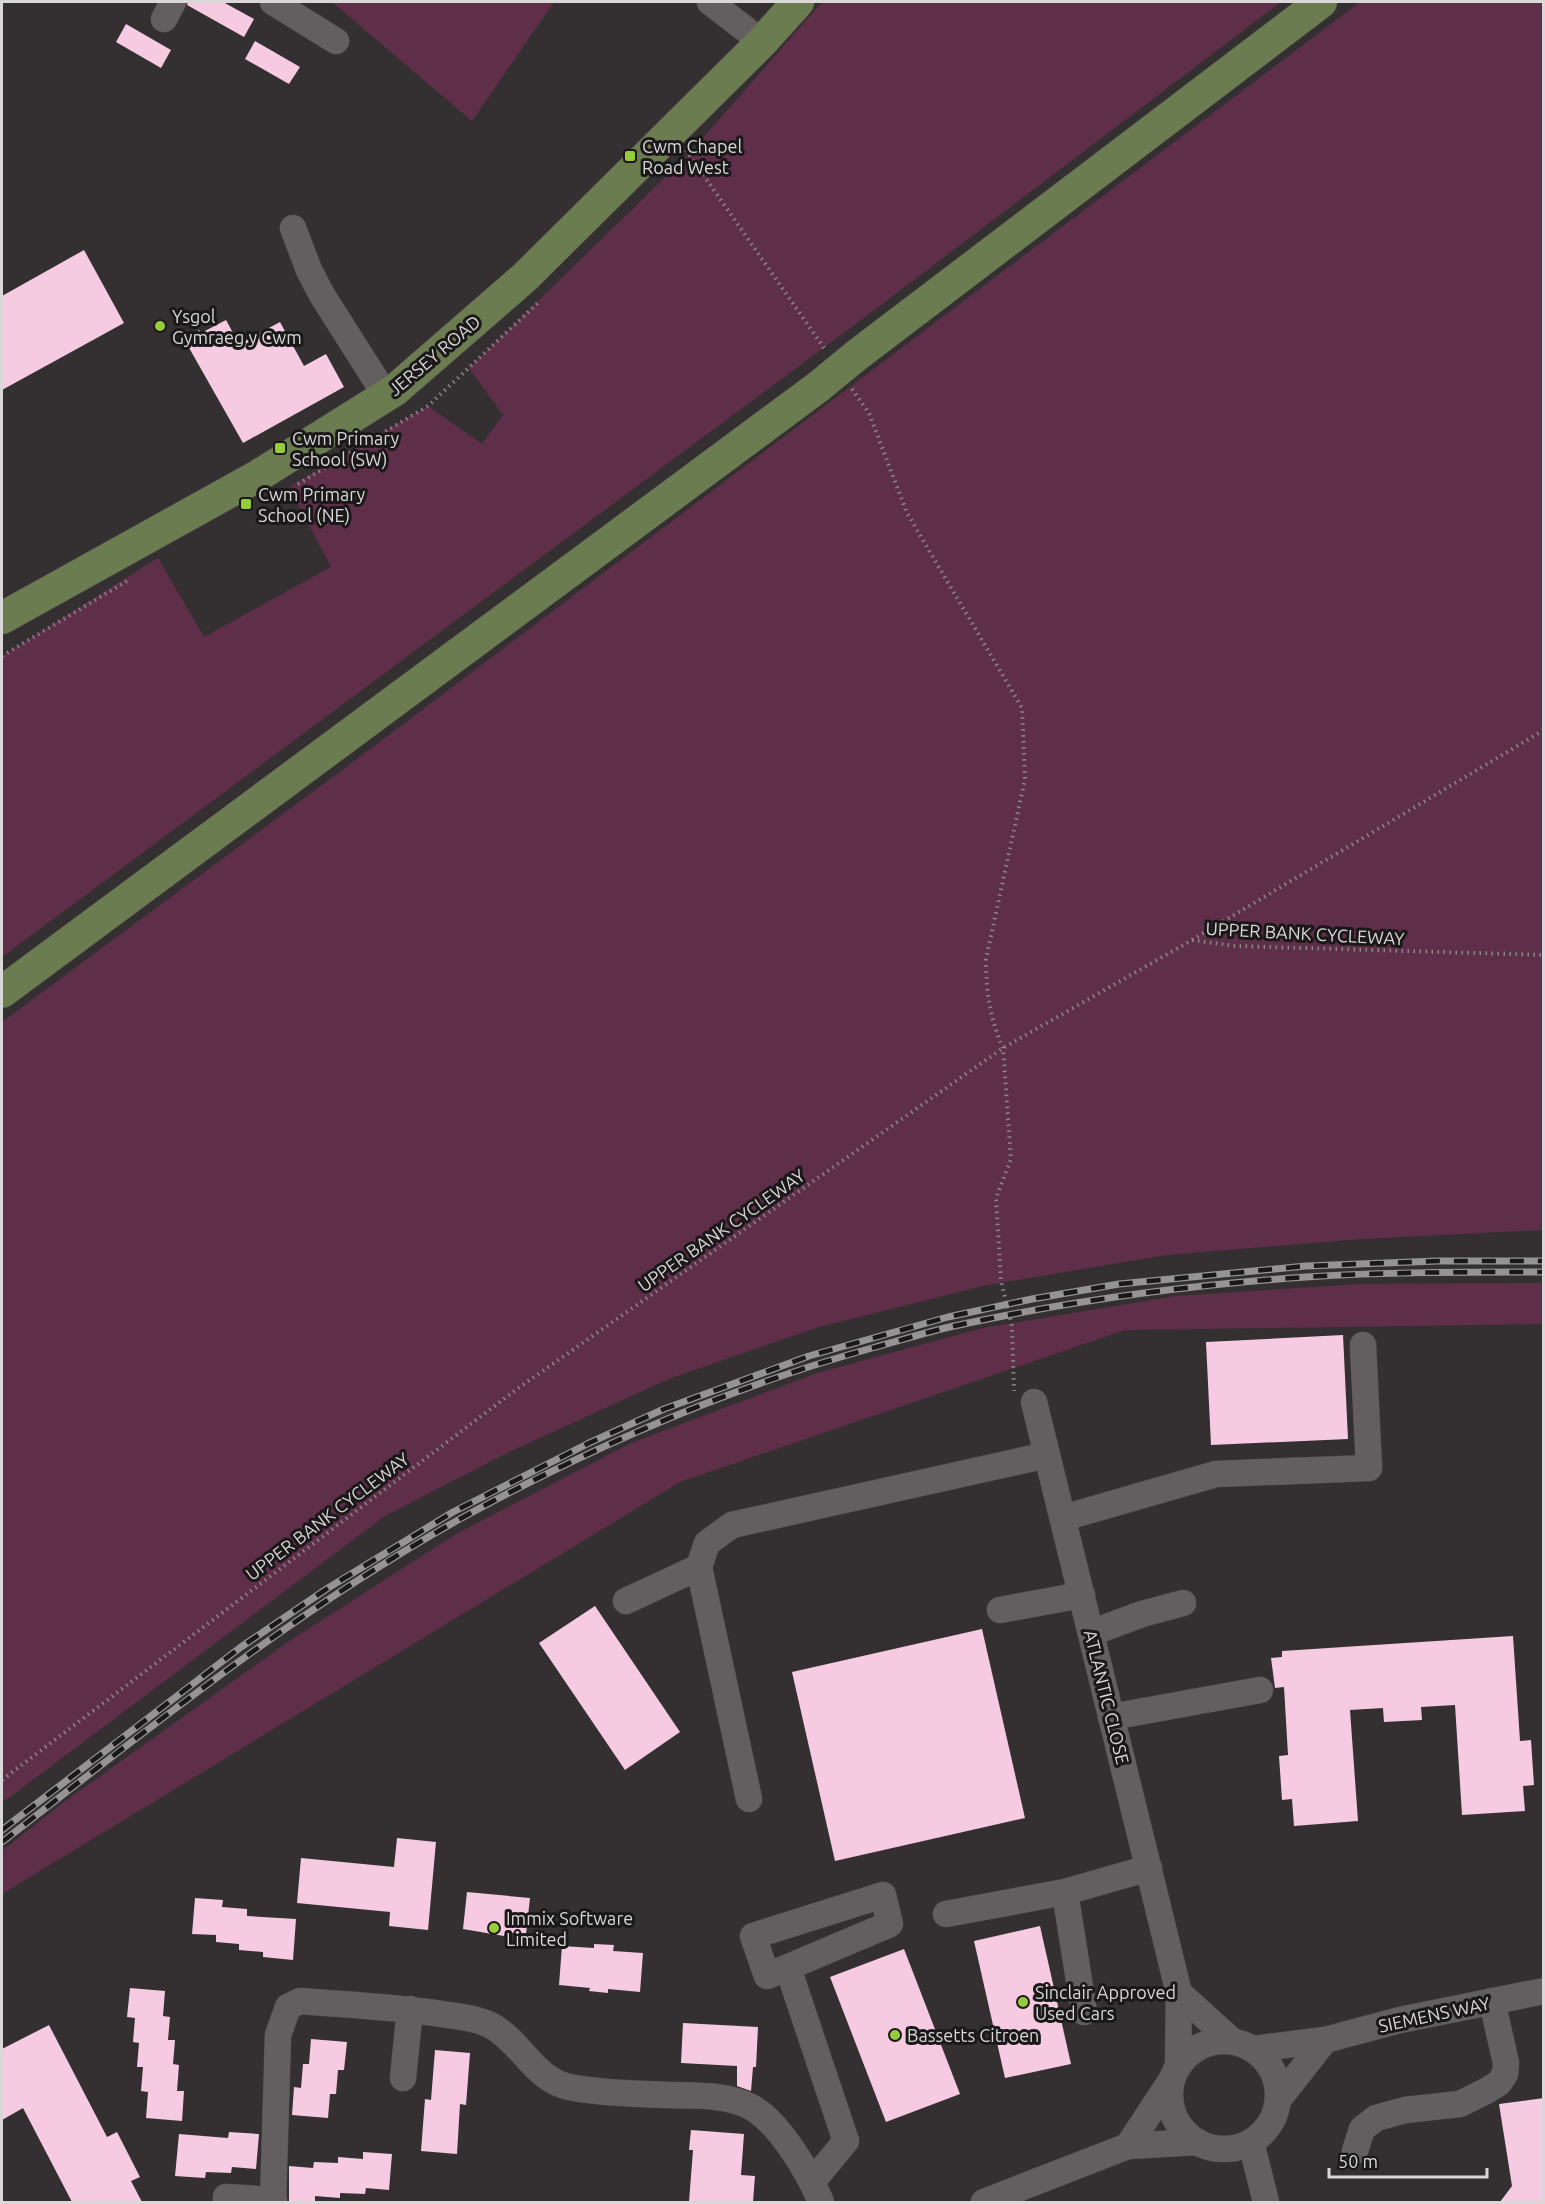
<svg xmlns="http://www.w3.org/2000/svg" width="1545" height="2204" viewBox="0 0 1545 2204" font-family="Ubuntu,sans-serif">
	<rect width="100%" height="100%" fill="#343032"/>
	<g fill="#5f2f4a">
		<path d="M332,2H554L472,121Z"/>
		<path d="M822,2H1281L861,320L2,957V656L158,558L204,637L331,567L289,487L428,406L482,444L503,415L469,368L689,154Z"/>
		<path d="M1360,2H1543V1230L1361,1239L1166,1255L987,1285L819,1327L671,1378L507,1453L385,1516L2,1803V1022L349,765Z"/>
		<path d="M1543,1283V1324L1125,1330L680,1482L2,1894V1851L64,1802L288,1642L456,1534L631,1443L817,1373L983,1328L1176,1296L1359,1284Z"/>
	</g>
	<g fill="#f6cbe1">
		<path d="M188,2H223L254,19L244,37L187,5Z"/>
		<path d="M126,24L171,50L161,68L116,42Z"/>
		<path d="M255,41L300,67L289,84L245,59Z"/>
		<path d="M84,250L124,323L2,390V296Z"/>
		<path d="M226,320L239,344L280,322L304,366L326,354L344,387L243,443L184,339L199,330L201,333Z"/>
		<path d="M1343,1335L1348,1439L1211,1445L1206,1342Z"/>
		<path d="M595,1606L680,1732L625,1770L539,1643Z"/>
		<path d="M982,1629L1025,1818L835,1861L792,1672Z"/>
		<path d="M1513,1636L1520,1741L1531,1740L1534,1785L1523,1786L1525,1811L1462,1815L1455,1705L1421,1707L1422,1720L1384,1722L1383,1708L1350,1710L1358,1821L1294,1826L1292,1799L1282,1800L1279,1756L1288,1755L1284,1687L1275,1688L1271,1658L1282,1657V1651Z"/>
		<path d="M397,1838L436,1842L428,1930L389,1926L390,1912L297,1903L301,1858L394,1867Z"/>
		<path d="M467,1892L530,1898L526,1934L505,1932L504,1936L463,1929Z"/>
		<path d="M195,1898L223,1900L222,1907L247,1909V1916L296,1919L293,1960L263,1957V1952L239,1950V1944L216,1942V1935L192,1934Z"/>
		<path d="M1040,1926L1071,2064L1005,2078L974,1941Z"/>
		<path d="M594,1944L614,1945L613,1951L643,1953L640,1992L608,1989V1993L589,1991L590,1988L559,1985L562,1946L594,1948Z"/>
		<path d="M904,1949L960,2094L886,2122L830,1977Z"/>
		<path d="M130,1988L165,1991L163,2016L170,2017L168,2040H175L173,2064L179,2065L177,2091H184L182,2121L146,2118L148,2092L141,2091L143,2067H137L139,2043L133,2042L135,2018L127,2017Z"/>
		<path d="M683,2023L758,2027L756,2067H753L751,2091L737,2086V2066L681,2063Z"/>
		<path d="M49,2025L107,2137L117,2132L140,2177L131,2181L142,2202H72L23,2108L2,2120V2049Z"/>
		<path d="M311,2039L347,2042L344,2070H338L336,2094H330L328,2118L292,2115L294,2087L301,2088L303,2064H309Z"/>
		<path d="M435,2050L470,2053L466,2105L460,2104L457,2154L421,2151L425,2099L431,2100Z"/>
		<path d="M1544,2098V2202H1500L1512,2186L1499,2104Z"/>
		<path d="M691,2130L744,2134L741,2175L755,2176L753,2202H689L693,2150H689Z"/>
		<path d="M229,2132L259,2134L256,2169L232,2167L231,2173L206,2172L205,2178L175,2176L179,2134L228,2138Z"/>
		<path d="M363,2152L392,2154L389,2190L366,2188L365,2194L340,2193V2198L315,2196V2202L289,2201V2166L313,2168L314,2162L338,2163V2157L363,2159Z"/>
	</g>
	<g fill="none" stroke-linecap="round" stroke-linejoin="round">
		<g stroke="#504d4e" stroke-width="27">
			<g id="minor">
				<path d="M273,2L336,41"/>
				<path d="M710,2L762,42"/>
				<path d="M164,19L173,2"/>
				<path d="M293,228L309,270L322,295L386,396"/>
				<path d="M1034,1402L1179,1993L1178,2065"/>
				<path d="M1063,1518L1216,1474L1369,1468L1363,1345"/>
				<path d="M626,1601L699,1567"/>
				<path d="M1000,1610L1082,1595"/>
				<path d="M1091,1633L1142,1614L1183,1603"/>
				<path d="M1111,1717L1260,1690"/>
				<path d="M749,1799L699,1567L707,1543L732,1525L1047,1455"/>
				<path d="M1065,1892L1084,2012"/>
				<path d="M883,1895L890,1924L767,1976L753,1936Z"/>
				<path d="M946,1914L1065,1892L1149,1868"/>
				<path d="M788,1968L846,2141L812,2182"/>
				<path d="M1179,1993L1231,2040"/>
				<circle cx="1224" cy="2095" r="54"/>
				<path d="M1254,2049L1325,2040L1400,2020L1544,1991"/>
				<path d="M403,2078L410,2009"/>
				<path d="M1278,2100L1325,2040"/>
				<path d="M1251,2142L1266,2202"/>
				<path d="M1128,2146L1172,2079"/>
				<path d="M1355,2151L1362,2129L1376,2118L1405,2110L1460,2104L1486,2091L1499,2083L1505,2074L1506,2063L1492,2001"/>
				<path d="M226,2202V2197L274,2200"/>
				<path d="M273,2202L278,2035L288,2007L300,2001C349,2005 399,2007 448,2015C463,2017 479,2019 492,2026C522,2043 534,2079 569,2087C601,2093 636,2094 668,2095C694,2096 725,2094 749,2106C778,2120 809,2173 821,2202"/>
				<path d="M984,2202L1128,2146L1198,2142"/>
			</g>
		</g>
		<g stroke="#504d4e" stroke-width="33">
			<g id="major">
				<path d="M857,355L1321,2"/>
				<path d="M2,618L256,477L395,390L525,277L762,42L798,2"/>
				<path d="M2,992L818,387"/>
			</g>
		</g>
		<g stroke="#8a8788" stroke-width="4" stroke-dasharray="1.5 4.5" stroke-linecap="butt">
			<path d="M686,150L824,348"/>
			<path d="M852,389L869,413L907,513L1022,708L1025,779L986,959C986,991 990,1019 1003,1048L1011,1159L996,1198L1001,1281L1012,1327L1014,1391"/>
			<path d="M298,484L428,406L539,302"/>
			<path d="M2,656L127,581"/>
			<path d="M1192,940L1544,730"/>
			<path d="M2,1780L517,1389L1003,1048L1192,940L1235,946L1544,955"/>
		</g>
		<use href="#minor" stroke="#635f61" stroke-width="26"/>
		<use href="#major" stroke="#6b7c51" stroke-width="32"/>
		<g stroke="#969394" stroke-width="7">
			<g id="rail">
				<path d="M2,1830L241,1647L328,1588L453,1512L589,1443L664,1409L809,1356L948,1317L1032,1299L1119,1284L1306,1266L1438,1261H1544"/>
				<path d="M2,1842C149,1728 295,1611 458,1520C589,1448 728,1388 872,1348C899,1341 926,1332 954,1326C1069,1301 1188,1285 1306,1277C1385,1272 1465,1272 1544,1272"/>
			</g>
		</g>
		<use href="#rail" stroke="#1a1819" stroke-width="4.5" stroke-dasharray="14" stroke-linecap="butt"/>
		<g stroke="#504d4e" stroke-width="33" stroke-linecap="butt">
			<path id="major-bridge" d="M818,387L857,355"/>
		</g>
		<use href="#major-bridge" stroke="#6b7c51" stroke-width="32"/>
	</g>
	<g fill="#96cc3a" stroke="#1a1819" stroke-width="2">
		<rect x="624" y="150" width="12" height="12" rx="3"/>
		<circle cx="160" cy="326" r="6"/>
		<rect x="274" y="442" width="12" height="12" rx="3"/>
		<rect x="240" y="498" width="12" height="12" rx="3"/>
		<circle cx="494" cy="1928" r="6"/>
		<circle cx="1023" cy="2002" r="6"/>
		<circle cx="895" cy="2035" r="6"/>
	</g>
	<g text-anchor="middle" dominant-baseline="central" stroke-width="6" stroke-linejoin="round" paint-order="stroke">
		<g font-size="18" fill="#d9d7d8" stroke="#1a1819" text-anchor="start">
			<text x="642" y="146">Cwm Chapel<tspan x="642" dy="21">Road West</tspan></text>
			<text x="172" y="316">Ysgol<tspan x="172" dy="21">Gymraeg y Cwm</tspan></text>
			<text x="292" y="438">Cwm Primary<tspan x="292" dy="21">School (SW)</tspan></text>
			<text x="258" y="494">Cwm Primary<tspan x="258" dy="21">School (NE)</tspan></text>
			<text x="506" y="1918">Immix Software<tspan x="506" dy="21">Limited</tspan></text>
			<text x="1035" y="1992">Sinclair Approved<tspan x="1035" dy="21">Used Cars</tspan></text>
			<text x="907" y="2035">Bassetts Citroen</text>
		</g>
		<g font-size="18" fill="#d9d7d8" stroke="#1a1819">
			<text transform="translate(434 355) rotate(-40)">JERSEY ROAD</text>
			<text transform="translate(1305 933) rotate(3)">UPPER BANK CYCLEWAY</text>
			<text transform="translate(721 1230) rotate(-35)">UPPER BANK CYCLEWAY</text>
			<text transform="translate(327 1516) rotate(-37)">UPPER BANK CYCLEWAY</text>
			<text transform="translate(1107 1697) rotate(76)">ATLANTIC CLOSE</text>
			<text transform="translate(1434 2014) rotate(-12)">SIEMENS WAY</text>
		</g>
	</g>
	<rect width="1545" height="2204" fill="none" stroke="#d9d7d8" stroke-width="6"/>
	<path d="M1329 2168v9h158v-9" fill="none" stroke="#d9d7d8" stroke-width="3"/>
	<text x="1338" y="2168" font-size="18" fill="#d9d7d8" stroke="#1a1819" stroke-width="4.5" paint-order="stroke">50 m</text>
</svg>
